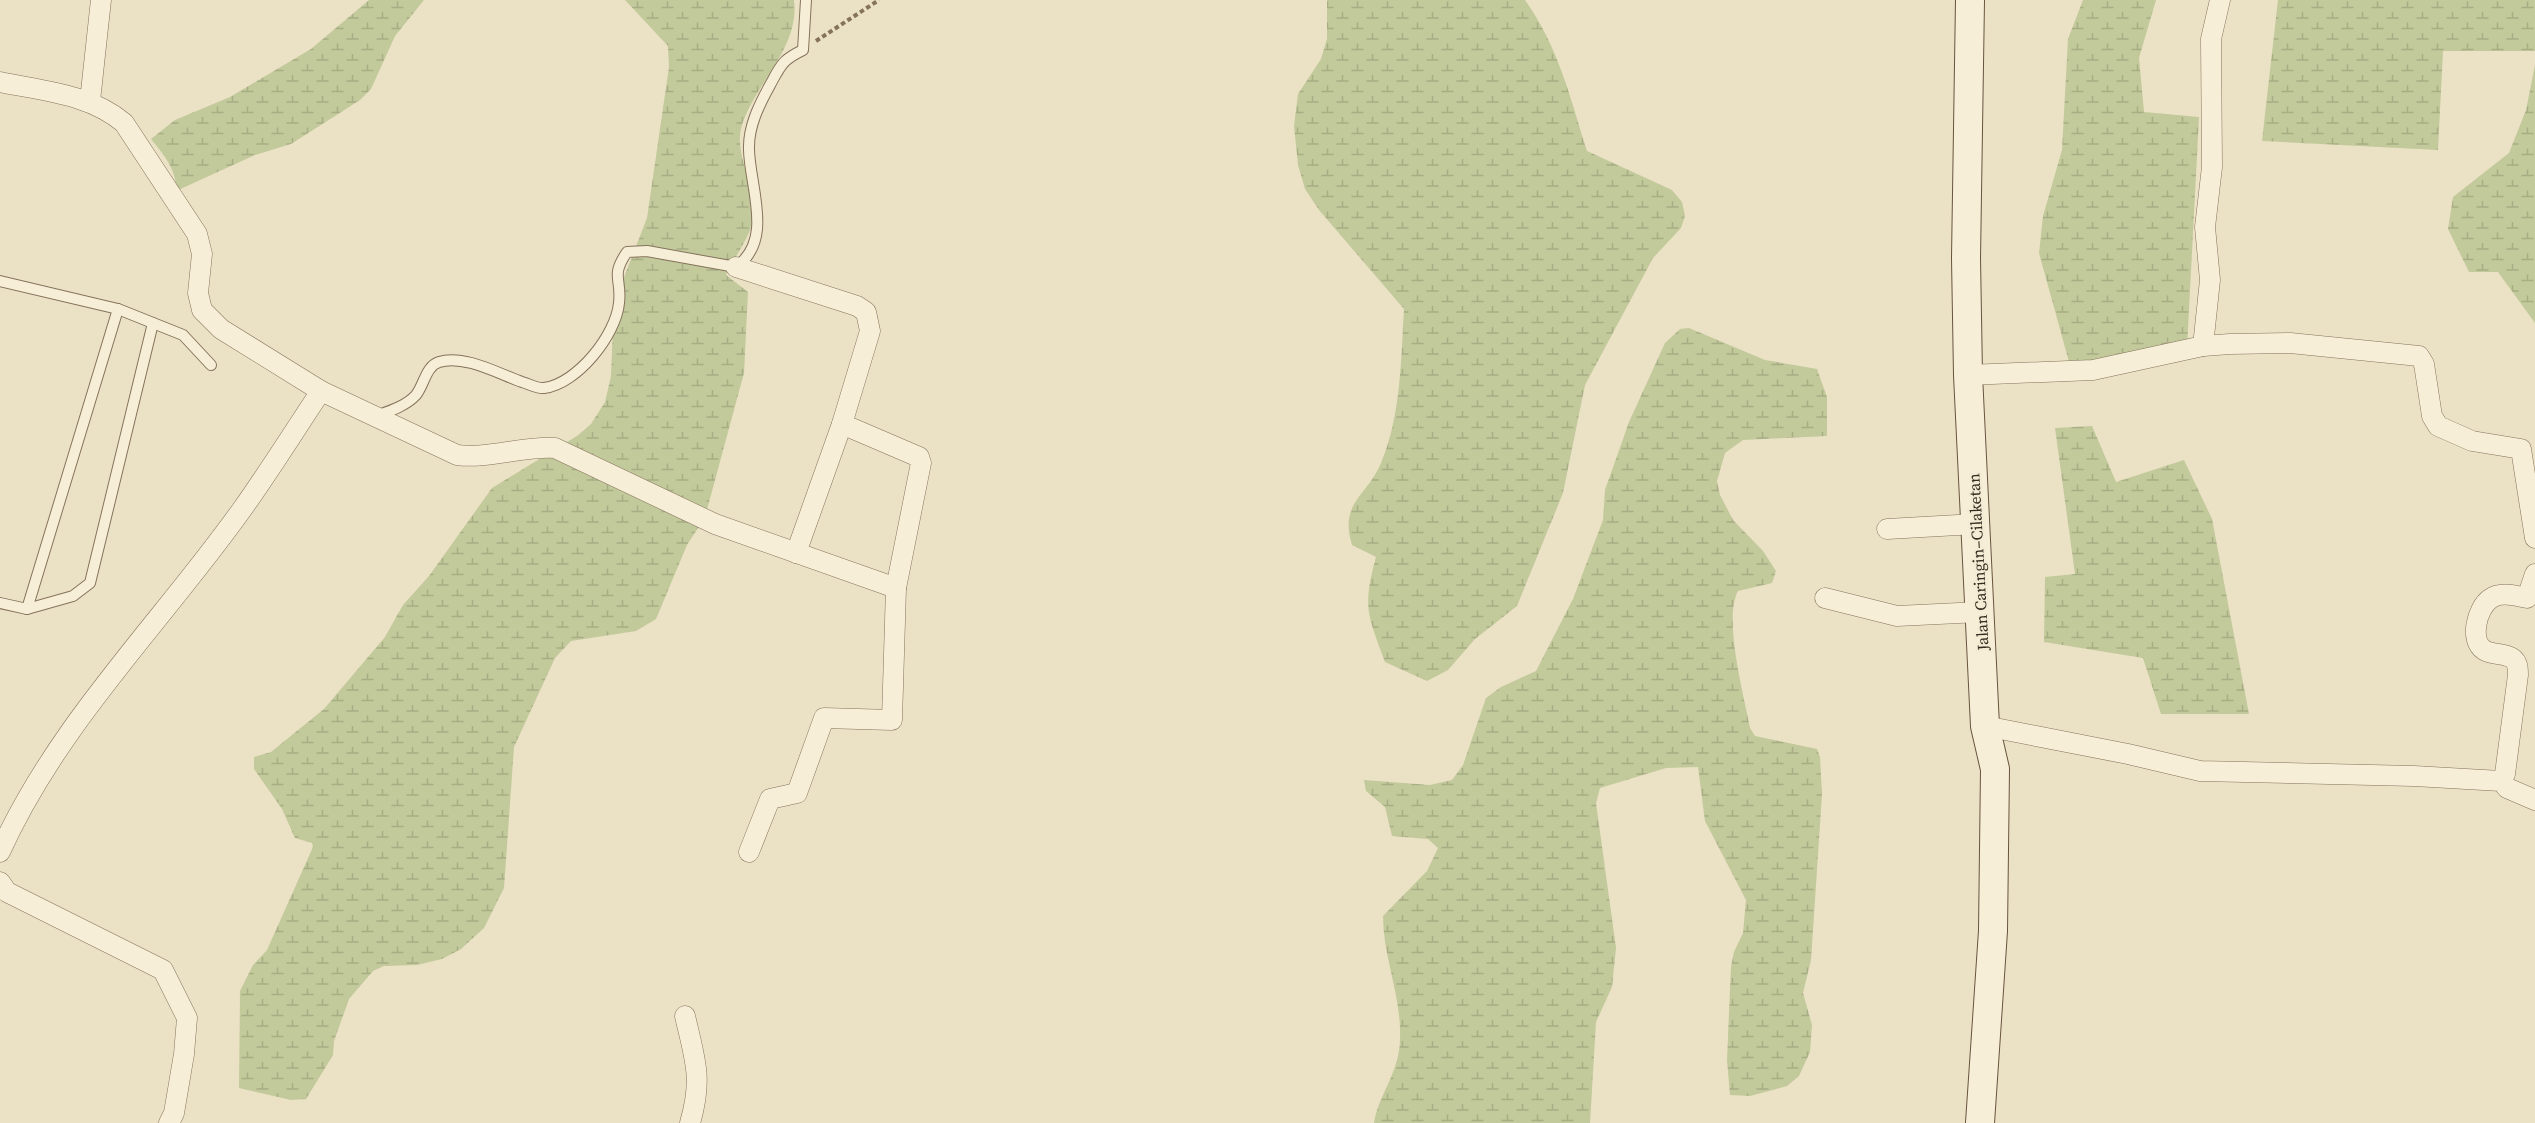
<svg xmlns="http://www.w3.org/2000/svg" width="2535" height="1123" viewBox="0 0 2535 1123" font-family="'Source Serif 4',serif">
	<defs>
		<pattern id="wetland-marsh" width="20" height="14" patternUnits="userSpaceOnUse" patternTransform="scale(1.5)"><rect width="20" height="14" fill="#c2c99a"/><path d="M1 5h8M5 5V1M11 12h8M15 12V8" fill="none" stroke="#a7ad84"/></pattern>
	</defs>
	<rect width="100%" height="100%" fill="#ebe1c5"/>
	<g fill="url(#wetland-marsh)">
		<path d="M369,0H424L395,36L371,89L360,100L291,144L255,155L176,191C177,170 164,155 151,139L175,120L230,97L311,49Z"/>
		<path d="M625,0H794C800,48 755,83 742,125C732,156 760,189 753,221C749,238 734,258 726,275L748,292L744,373L705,517L687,545L656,619L636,631L571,641L555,658L514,747L504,888L484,928L461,949L442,959L417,965L384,966L373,971L349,999L334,1041L333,1055L306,1099L291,1100L239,1088L240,991L253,965L267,950L313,847L312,843L295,838L282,809L254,769V757L271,752L324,709L385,637L403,605L429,576L492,488L577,436L591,424L605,402L611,376L614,303L647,218L669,67L668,46Z"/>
		<path d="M1327,0H1525C1558,46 1570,97 1587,151L1672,190L1682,202L1685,216L1681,228L1653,258L1585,385L1563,493L1517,606L1475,639L1448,670L1427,681L1385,662C1368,615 1362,608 1376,557L1352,545C1339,502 1367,497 1381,463C1401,416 1401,359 1404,309L1319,210L1305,189L1298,165L1294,126L1298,94L1321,59L1327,39Z"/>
		<path d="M2083,0H2156L2139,58L2144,112L2199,117L2187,348L2074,380L2039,253L2043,216L2062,150L2068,39Z"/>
		<path d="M2278,0H2535V51H2443L2438,150L2262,141Z"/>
		<path d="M2535,65V323L2498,272H2469L2448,229L2453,197L2509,153L2526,110Z"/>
		<path d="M1689,328L1765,360L1817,369L1827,397V436L1743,440L1725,453L1717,481L1720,495L1733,520L1763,551L1776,571L1772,583L1738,591C1723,619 1744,695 1750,728L1755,736L1817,749L1820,757L1822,794L1811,960L1803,993L1812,1025L1810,1052L1799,1076L1787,1086L1750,1096L1730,1095L1727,1060L1731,967L1734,952L1743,933L1746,900L1705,821L1698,767L1666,768L1600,788L1596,803L1616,948L1612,987L1596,1022L1590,1123H1374C1379,1093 1399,1074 1400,1040C1402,997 1383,958 1383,916L1427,871L1438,848L1428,839L1392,836L1385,807L1366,791L1364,780L1430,785L1452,780L1463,765L1486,698L1501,687L1536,671L1573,599L1603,520L1605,490L1629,422L1665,343L1680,329Z"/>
		<path d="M2092,426L2116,482L2184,460L2212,519L2249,714H2161L2143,658L2044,642L2045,577L2075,574L2055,428Z"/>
	</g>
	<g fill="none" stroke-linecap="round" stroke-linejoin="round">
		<g stroke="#85735c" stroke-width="12">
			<g id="lane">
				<path d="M0,281L118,309L183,335L211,365"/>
				<path d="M376,416C390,411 406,406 416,395C424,385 426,366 439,362C464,354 499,374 522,382C529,384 538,389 544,388C577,384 616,335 619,303C622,278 610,277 627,252L647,251L736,267C774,240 750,188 749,150C748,127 759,105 770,85C781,65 782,60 803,50L806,0"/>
				<path d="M0,603L27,609L73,596L90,583L153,323"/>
				<path d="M27,609L118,309"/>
			</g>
		</g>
		<g stroke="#85735c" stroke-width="21">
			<g id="street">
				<path d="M0,82C43,91 90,94 124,123L197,234L202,254L198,293L202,310L221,329L321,391L457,455C488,459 522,446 555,448L715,524L896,588"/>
				<path d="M90,101L101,0"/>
				<path d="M736,267L857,306L866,312L870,331L842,424L919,457L921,463L896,588L892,720L824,718L797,793L770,799L749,852"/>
				<path d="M2203,346L2210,280L2205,227L2212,167L2211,39L2220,0"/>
				<path d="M1968,375L2093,370L2203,346L2230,344L2290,343L2419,356L2424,364L2432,416L2438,426L2472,441L2521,449L2535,538"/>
				<path d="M1887,529L1976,524"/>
				<path d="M796,553L842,424"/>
				<path d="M1825,598L1897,616L1980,612"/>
				<path d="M1985,726L2128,754L2200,771L2414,776L2501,781L2507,788L2535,800"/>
				<path d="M2501,781L2505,774L2518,675C2518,669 2518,662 2512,658C2504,653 2492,655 2484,650C2469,640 2477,608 2490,599C2501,591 2515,596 2527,598L2535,574"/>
				<path d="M0,852C58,723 162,622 243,508C270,470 295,430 321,391"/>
				<path d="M0,882L7,892L163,970L187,1018L184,1054L174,1113L169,1123"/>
				<path d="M685,1016C695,1060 703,1078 690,1123"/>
			</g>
		</g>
		<g stroke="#67543f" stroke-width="30">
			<path id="secondary" d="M1970,0L1966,258L1968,375L1985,726L1995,769L1993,931L1980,1123"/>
		</g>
		<path stroke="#85735c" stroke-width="4" stroke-dasharray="4.5 3" stroke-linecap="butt" d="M816,41L879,0"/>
		<use href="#lane" stroke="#f7eed8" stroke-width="10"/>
		<use href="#street" stroke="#f7eed8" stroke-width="20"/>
		<use href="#secondary" stroke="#f7eed8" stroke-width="28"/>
	</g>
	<g text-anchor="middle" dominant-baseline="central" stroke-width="4.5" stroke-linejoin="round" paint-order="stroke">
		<g font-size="16" fill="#362b1f" stroke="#f3ebd4">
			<text transform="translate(1978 562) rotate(-93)">Jalan Caringin–Cilaketan</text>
		</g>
	</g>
</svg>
